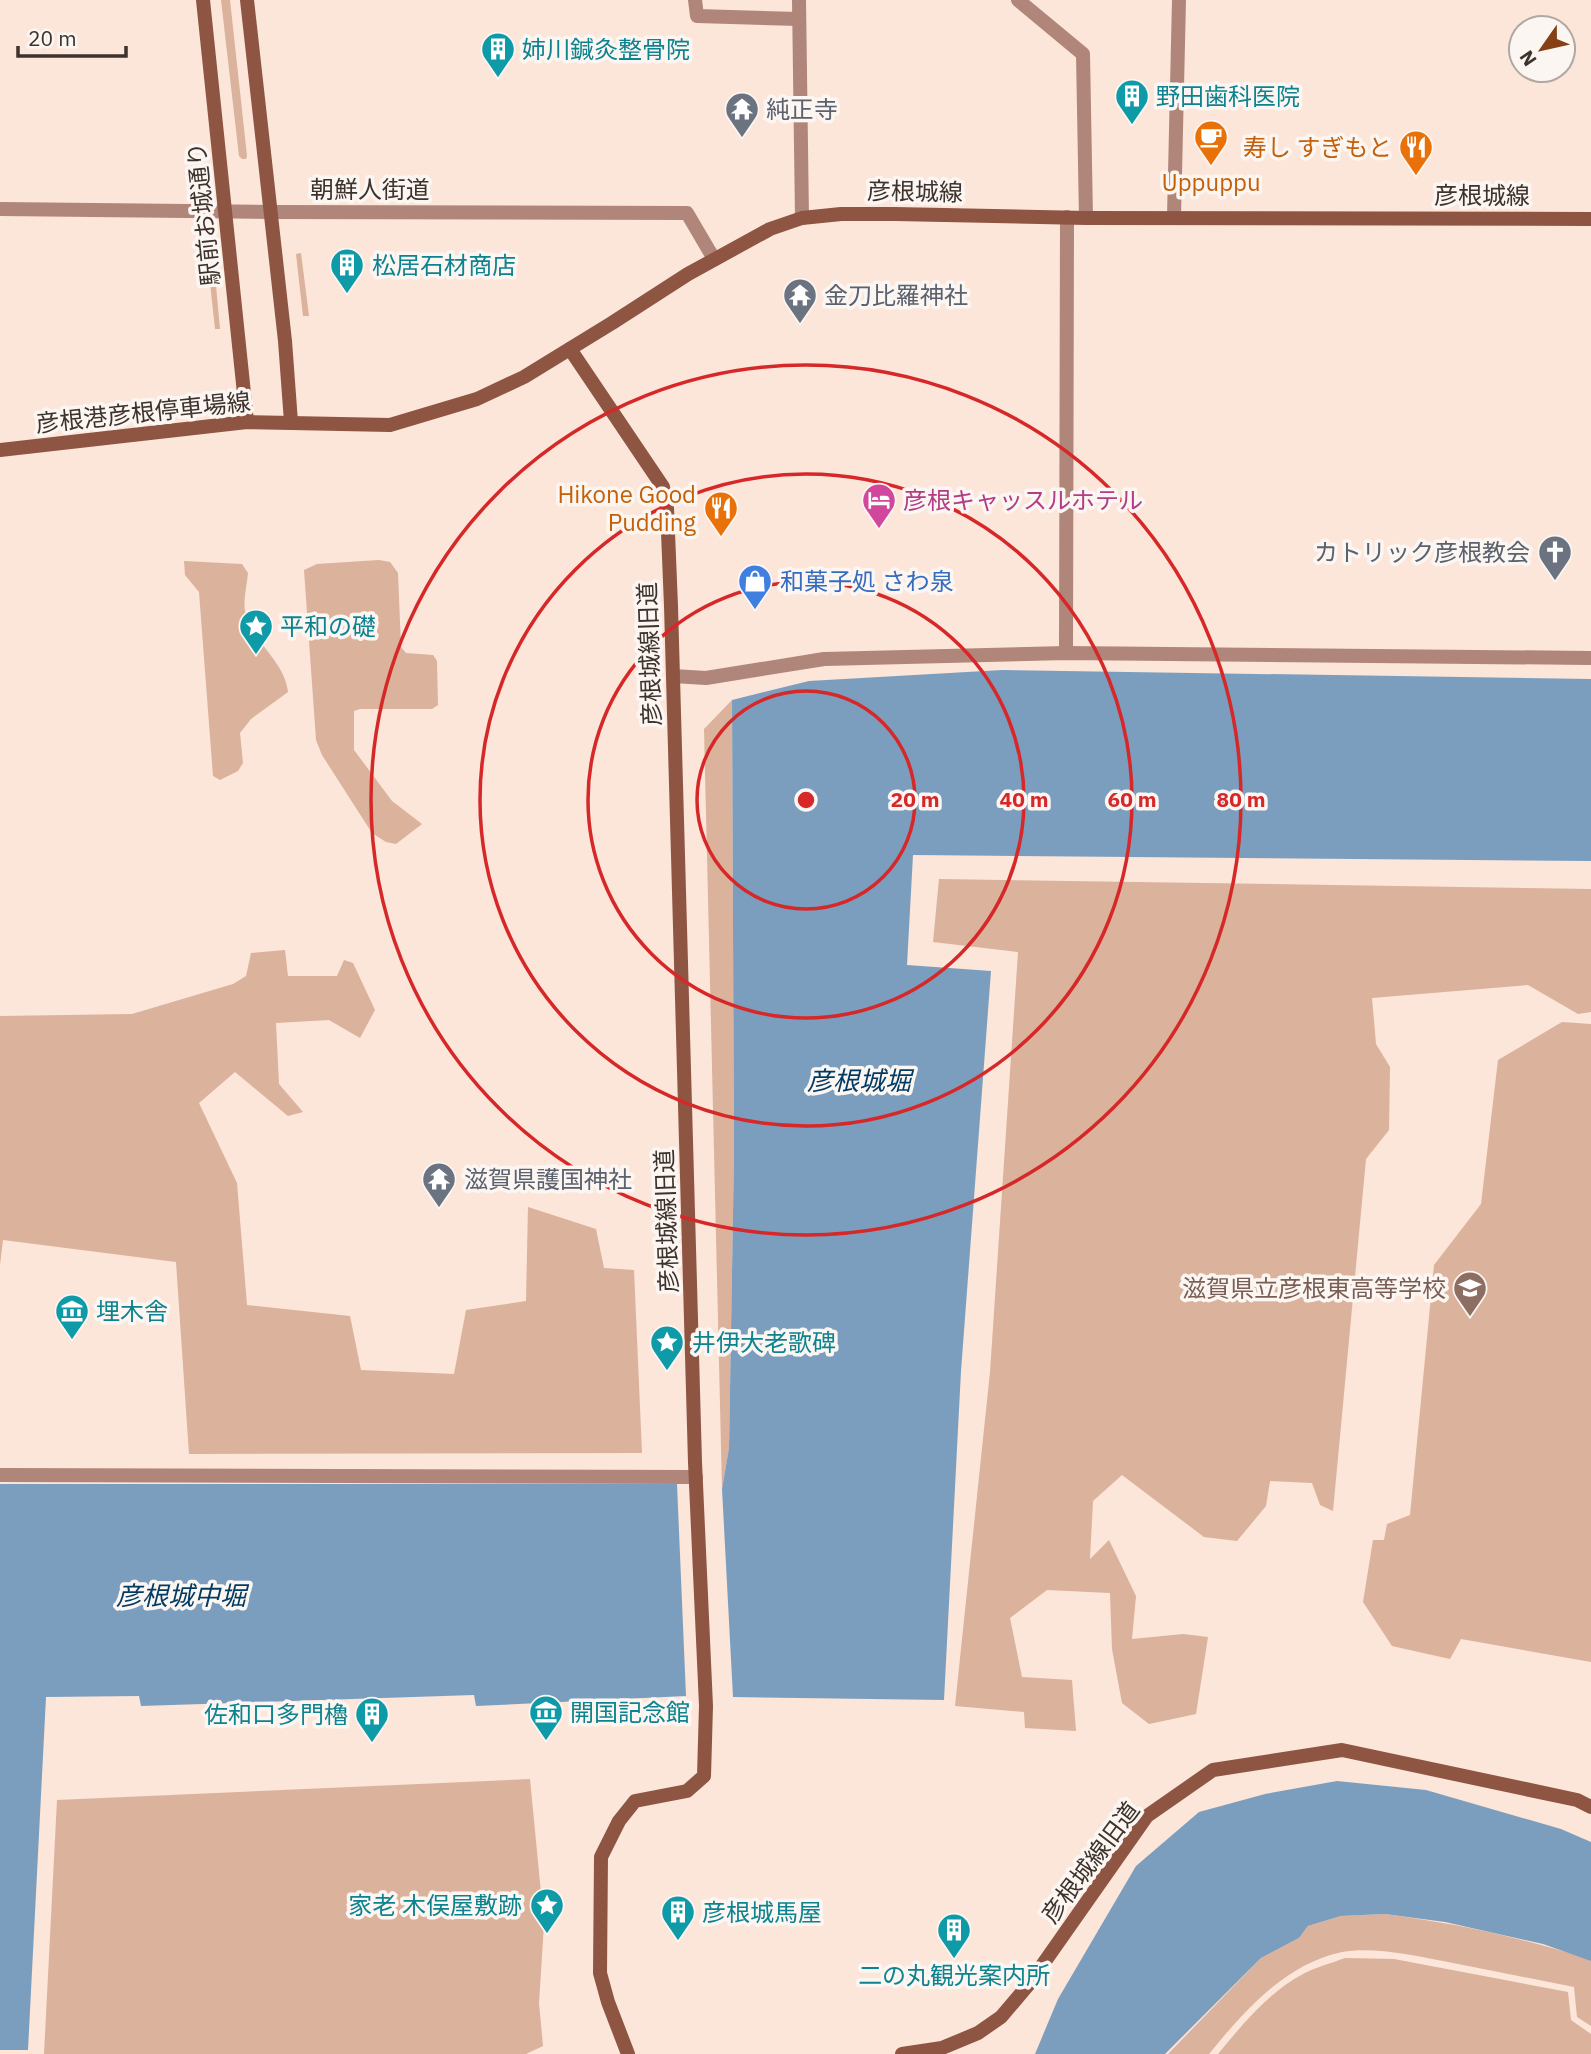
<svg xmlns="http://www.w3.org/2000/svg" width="1591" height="2054" viewBox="0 0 1591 2054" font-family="'IBM Plex Sans','Noto Sans JP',sans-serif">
	<rect width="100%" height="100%" fill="#fce5d9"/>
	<g fill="#dbb29b">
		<path d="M221,0H230L247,156L246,159H242L239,156Z"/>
		<path d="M213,253L220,329H215L207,255Z"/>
		<path d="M301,253L309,316H303L296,254Z"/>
		<path d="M379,560L390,562L398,573L401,647L406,653L433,655L437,661L438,705L432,709H360L354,711V750L392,801L422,824L396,844L386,842L372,833L322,755L316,740L304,570L317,564Z"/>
		<path d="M184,561L242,564L248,573C247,585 243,599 245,611C251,641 285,661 288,692L251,719L240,733L243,763L238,771L220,780L213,776L199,592L185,575Z"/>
		<path d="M732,700L734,1154L729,1448L722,1489L704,729Z"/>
		<path d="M939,879L1591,889V1012L1578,1014L1528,985L1372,998L1376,1044L1390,1067L1389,1130L1366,1159L1333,1511L1320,1505L1312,1483L1270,1481L1266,1506L1237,1541L1204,1537L1122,1475L1093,1501L1090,1559L1109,1540L1136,1596L1132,1639L1183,1634L1208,1637L1196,1714L1149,1724L1122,1703L1112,1649L1110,1593L1047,1590L1010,1618L1022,1677L1072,1680L1076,1731L1025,1728L1024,1712L955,1706L990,1372L1018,952L933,942Z"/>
		<path d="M285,950L288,976H337L344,960L353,963L375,1010L360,1038L329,1020L276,1023L279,1084L303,1112L288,1116L235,1072L199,1103L237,1183L247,1305L350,1316L361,1370L454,1374L466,1310L526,1301L528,1207L596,1229L604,1268L634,1270L642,1453L189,1454L176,1262L3,1240L0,1265V1016L132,1014L233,984L246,976L251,953Z"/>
		<path d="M1562,1022L1591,1024V1662L1461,1639L1450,1659L1392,1646L1363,1602L1373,1540H1384L1387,1524L1410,1515L1434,1265L1481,1204L1498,1060Z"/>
		<path d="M530,1779L544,1924L539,2003L543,2046L526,2054H44L57,1800Z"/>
		<path d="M1385,1914C1453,1923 1520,1937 1585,1958L1591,1961V2026L1577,2017L1574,1987C1534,1979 1494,1971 1453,1963C1421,1957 1375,1946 1342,1952C1285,1964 1244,2011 1209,2054H1168L1261,1958L1299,1938L1308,1926L1341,1916Z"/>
		<path d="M1345,1958L1394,1959L1568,1992L1571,2020L1591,2034V2054H1218C1242,2025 1269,1992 1303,1974C1316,1967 1332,1963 1345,1958Z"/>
	</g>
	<g fill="#7c9ebe">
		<path d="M1002,670L1591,679V861L913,855L907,965L991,971L961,1371L944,1700L733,1697L722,1489L729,1448L734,1154L732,700L809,681Z"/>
		<path d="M0,1484H677L686,1696L476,1706L474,1695L141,1706L139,1696L46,1697L28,2050H0Z"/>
		<path d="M1337,1781L1426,1790L1561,1829L1591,1842V1961L1543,1944L1445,1922L1385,1914L1341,1916L1308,1926L1299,1938L1261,1958L1165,2054H1035L1058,1999L1136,1866L1199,1812L1265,1794Z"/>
	</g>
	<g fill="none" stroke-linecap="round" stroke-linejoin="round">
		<g stroke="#af8679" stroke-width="14">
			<path d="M695,0L697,16L799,19"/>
			<path d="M799,0L802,218"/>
			<path d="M1018,0L1083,54L1086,218"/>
			<path d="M0,209L270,212L687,213L714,259"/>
			<path d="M1174,217L1179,0"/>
			<path d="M1066,653L1067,217"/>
			<path d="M673,676L706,678L824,659L1066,653L1591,658"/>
			<path d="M0,1475L696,1477"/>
		</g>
		<g stroke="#8e5543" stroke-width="14">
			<path d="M203,0L247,422"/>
			<path d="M247,0L285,341L291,422"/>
			<path d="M570,349L663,487L667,508L671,606L695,1462L706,1706L704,1776L687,1791L635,1801L619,1821L601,1857L600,1973L608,2002L628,2054"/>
			<path d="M0,450L247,422L390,425L477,399L524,377L612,323L688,274L770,229L802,218L841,214H895L1086,218L1591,219"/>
			<path d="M902,2054L942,2048L978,2033L1001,2017L1029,1984L1147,1816L1213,1770L1342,1750L1577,1800L1591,1807"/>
		</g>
	</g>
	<g fill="none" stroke="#d62828" stroke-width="3.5">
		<circle cx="806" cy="800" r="109"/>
		<circle cx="806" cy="800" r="218"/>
		<circle cx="806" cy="800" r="326"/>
		<circle cx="806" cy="800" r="435"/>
	</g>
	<defs>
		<g id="building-pin" transform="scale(1.75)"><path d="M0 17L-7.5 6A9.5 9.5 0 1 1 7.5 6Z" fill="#0f9aa8" stroke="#fcf6f3"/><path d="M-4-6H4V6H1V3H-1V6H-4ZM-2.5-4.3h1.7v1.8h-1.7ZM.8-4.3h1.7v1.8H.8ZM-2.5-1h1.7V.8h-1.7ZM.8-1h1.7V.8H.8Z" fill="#fff"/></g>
		<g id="temple-pin" transform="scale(1.75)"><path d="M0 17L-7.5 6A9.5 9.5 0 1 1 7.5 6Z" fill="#6b7280" stroke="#fcf6f3"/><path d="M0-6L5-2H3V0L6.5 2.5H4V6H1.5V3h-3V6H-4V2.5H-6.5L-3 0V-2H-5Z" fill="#fff"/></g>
		<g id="cafe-pin" transform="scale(1.75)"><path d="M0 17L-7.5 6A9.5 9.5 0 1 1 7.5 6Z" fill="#e8710a" stroke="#fcf6f3"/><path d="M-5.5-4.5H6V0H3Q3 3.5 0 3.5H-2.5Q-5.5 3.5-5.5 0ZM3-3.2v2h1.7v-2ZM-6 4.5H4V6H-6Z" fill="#fff"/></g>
		<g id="restaurant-pin" transform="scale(1.75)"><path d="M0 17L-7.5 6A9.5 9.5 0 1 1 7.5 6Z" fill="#e8710a" stroke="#fcf6f3"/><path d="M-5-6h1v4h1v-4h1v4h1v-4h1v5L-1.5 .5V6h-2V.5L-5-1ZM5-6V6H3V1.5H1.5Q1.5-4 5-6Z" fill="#fff"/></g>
		<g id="hotel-pin" transform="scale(1.75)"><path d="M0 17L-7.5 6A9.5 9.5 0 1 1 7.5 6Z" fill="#d1479c" stroke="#fcf6f3"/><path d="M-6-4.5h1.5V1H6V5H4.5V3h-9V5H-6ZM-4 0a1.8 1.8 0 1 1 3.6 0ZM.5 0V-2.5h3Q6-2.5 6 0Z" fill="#fff"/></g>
		<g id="church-pin" transform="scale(1.75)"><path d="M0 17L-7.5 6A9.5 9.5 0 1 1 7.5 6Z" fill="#6b7280" stroke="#fcf6f3"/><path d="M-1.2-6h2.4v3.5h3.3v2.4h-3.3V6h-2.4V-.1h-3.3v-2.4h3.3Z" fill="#fff"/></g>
		<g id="shop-pin" transform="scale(1.75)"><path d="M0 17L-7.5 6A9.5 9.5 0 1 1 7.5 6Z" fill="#3f7fe0" stroke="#fcf6f3"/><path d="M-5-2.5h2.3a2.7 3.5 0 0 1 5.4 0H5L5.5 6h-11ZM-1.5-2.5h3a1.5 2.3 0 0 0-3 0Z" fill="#fff"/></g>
		<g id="sight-pin" transform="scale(1.75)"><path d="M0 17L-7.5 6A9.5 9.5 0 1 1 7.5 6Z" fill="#0f9aa8" stroke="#fcf6f3"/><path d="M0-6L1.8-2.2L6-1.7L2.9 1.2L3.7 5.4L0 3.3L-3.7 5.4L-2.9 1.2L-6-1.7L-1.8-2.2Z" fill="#fff"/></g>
		<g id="school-pin" transform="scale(1.75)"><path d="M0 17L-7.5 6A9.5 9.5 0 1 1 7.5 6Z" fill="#8d6e63" stroke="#fcf6f3"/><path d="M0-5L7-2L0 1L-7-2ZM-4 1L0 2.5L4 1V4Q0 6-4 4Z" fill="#fff"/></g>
		<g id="museum-pin" transform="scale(1.75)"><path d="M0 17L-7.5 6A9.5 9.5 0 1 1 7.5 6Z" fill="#0f9aa8" stroke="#fcf6f3"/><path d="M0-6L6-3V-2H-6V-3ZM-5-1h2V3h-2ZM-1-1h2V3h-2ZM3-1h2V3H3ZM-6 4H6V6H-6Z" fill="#fff"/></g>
	</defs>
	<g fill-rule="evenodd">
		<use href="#building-pin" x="498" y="49"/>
		<use href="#building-pin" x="1132" y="96"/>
		<use href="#temple-pin" x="742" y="109"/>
		<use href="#cafe-pin" x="1211" y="137"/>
		<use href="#restaurant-pin" x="1416" y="147"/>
		<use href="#building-pin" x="347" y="265"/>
		<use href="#temple-pin" x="800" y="295"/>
		<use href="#hotel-pin" x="879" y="500"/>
		<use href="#restaurant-pin" x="721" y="508"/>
		<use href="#church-pin" x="1555" y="552"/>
		<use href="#shop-pin" x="755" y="581"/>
		<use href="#sight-pin" x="256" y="626"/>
		<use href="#temple-pin" x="439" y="1179"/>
		<use href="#school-pin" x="1470" y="1288"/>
		<use href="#museum-pin" x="72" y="1311"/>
		<use href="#sight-pin" x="667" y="1342"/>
		<use href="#museum-pin" x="546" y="1712"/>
		<use href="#building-pin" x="372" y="1714"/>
		<use href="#sight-pin" x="547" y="1905"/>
		<use href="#building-pin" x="678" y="1912"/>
		<use href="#building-pin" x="954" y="1930"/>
	</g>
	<g text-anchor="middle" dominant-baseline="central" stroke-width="7" stroke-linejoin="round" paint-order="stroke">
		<g font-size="24" fill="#0d838f" stroke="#fcf6f3" text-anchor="start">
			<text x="522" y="49">姉川鍼灸整骨院</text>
			<text x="1156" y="96">野田歯科医院</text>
			<text x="372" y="265">松居石材商店</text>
			<text x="280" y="626">平和の礎</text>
			<text x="96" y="1311">埋木舎</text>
			<text x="692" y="1342">井伊大老歌碑</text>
			<text x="570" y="1712">開国記念館</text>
			<text x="348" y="1714" text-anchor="end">佐和口多門櫓</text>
			<text x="522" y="1905" text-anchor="end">家老 木俣屋敷跡</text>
			<text x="702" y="1912">彦根城馬屋</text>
			<text x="954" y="1975" text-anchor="middle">二の丸観光案内所</text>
		</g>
		<g font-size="24" fill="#5b616d" stroke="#fcf6f3" text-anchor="start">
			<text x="766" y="109">純正寺</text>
			<text x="824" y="295">金刀比羅神社</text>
			<text x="1530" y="552" text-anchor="end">カトリック彦根教会</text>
			<text x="464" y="1179">滋賀県護国神社</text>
		</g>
		<g font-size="24" fill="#c56008" stroke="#fcf6f3" text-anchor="end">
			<text x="1392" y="147">寿し すぎもと</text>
			<text x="1211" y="182" text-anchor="middle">Uppuppu</text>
			<text x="696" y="494">Hikone Good<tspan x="696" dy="28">Pudding</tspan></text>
		</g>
		<g font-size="24" fill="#3d322c" stroke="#fcf6f3">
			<text x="370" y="189">朝鮮人街道</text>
			<text transform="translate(915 191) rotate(1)">彦根城線</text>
			<text x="1482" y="195">彦根城線</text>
			<text transform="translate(203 214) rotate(-96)">駅前お城通り</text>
			<text transform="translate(143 412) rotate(-6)">彦根港彦根停車場線</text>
			<text transform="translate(649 654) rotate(-92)">彦根城線旧道</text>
			<text transform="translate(666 1221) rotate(-92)">彦根城線旧道</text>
			<text transform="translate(1090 1862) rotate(-53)">彦根城線旧道</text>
		</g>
		<g font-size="24" fill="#b23c85" stroke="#fcf6f3" text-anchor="start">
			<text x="903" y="500">彦根キャッスルホテル</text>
		</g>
		<g font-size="24" fill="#366cbe" stroke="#fcf6f3" text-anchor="start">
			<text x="780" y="581">和菓子処 さわ泉</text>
		</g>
		<g font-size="24" fill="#785e54" stroke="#fcf6f3" text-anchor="end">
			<text x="1446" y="1288">滋賀県立彦根東高等学校</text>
		</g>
		<g font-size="26" font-style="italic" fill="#003b64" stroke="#fcf6f3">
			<text x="859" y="1080">彦根城堀</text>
			<text x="181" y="1595">彦根城中堀</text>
		</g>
	</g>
	<circle cx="806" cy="800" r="10" fill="#d62828" stroke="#fcf6f3" stroke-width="3.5"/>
	<g font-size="21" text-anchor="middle" font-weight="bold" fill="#d62828" stroke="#fcf6f3" stroke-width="7" stroke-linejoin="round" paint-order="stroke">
		<text x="915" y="807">20 m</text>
		<text x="1024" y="807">40 m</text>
		<text x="1132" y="807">60 m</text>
		<text x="1241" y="807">80 m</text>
	</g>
	<g transform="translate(1542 49) rotate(236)"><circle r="33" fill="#fcf6f3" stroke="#b0a8a3" stroke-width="2"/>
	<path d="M0-5L12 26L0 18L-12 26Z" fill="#854016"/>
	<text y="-10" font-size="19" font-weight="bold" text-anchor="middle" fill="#3d322c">N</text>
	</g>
	<path d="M18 46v10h108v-10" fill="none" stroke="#3d322c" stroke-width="3.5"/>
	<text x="28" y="46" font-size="21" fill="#3d322c" stroke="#fcf6f3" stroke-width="5" paint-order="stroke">20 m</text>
</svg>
